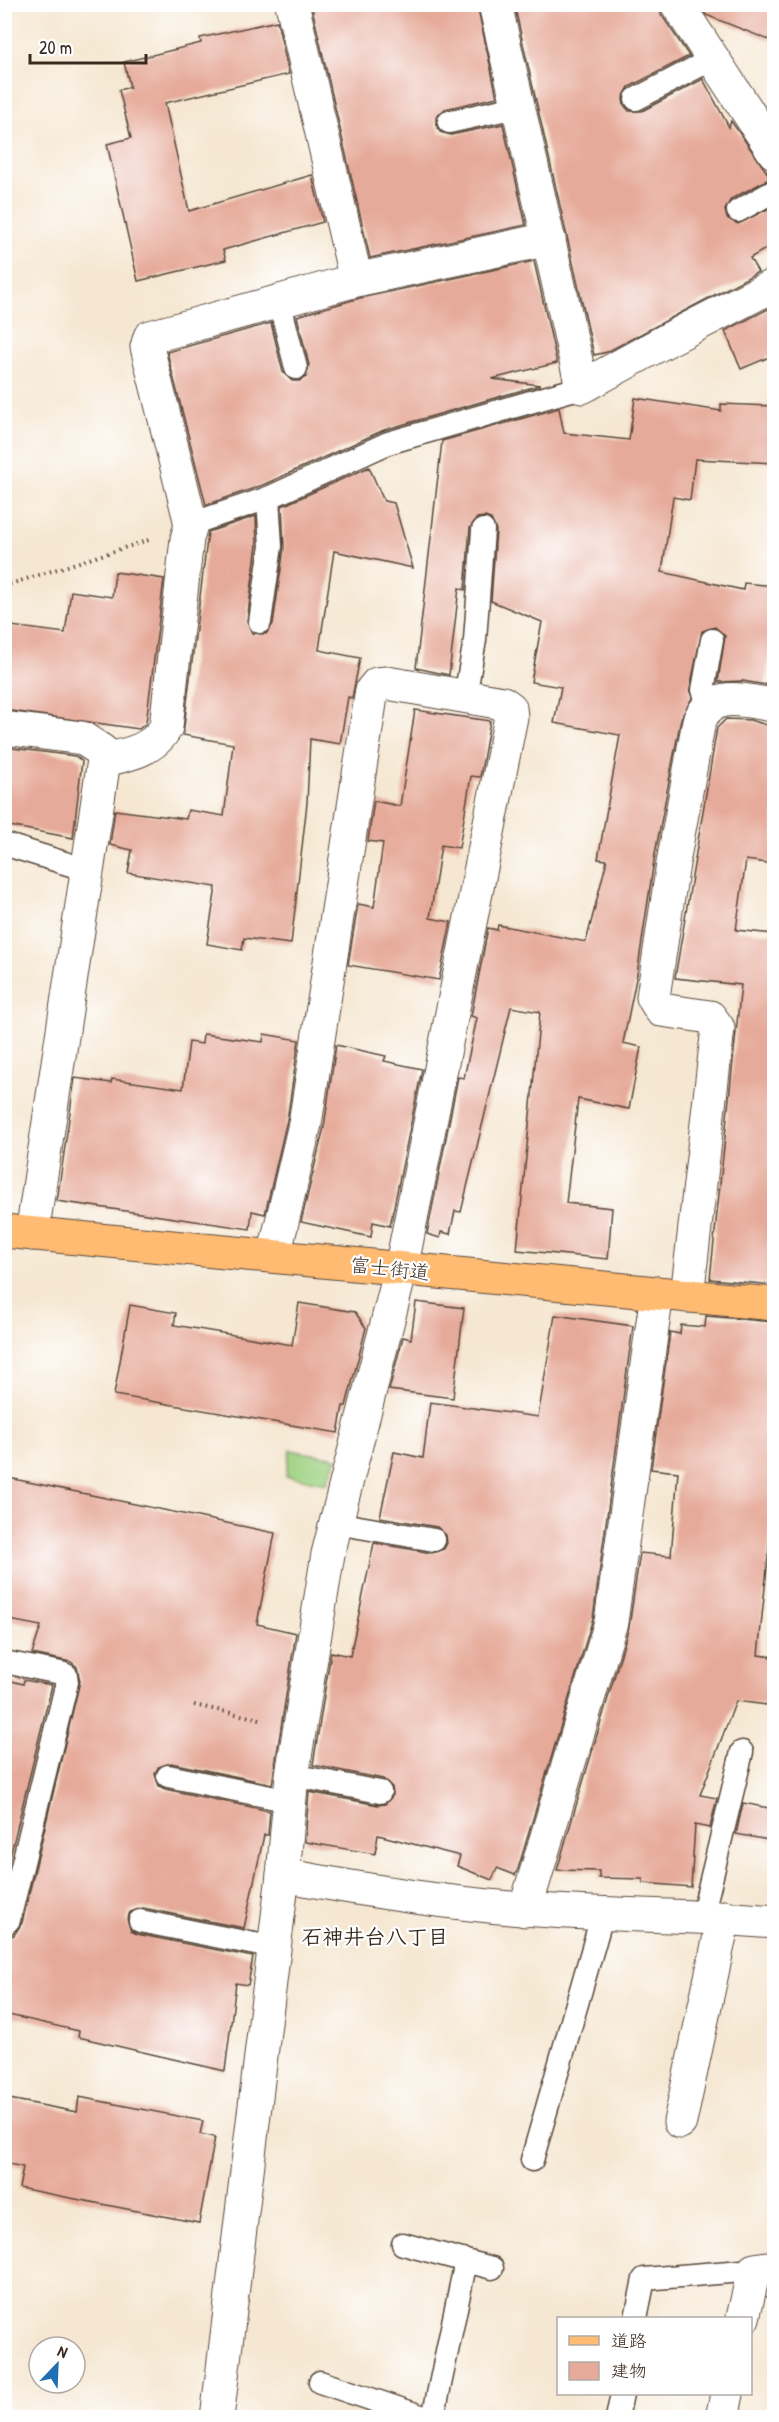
<svg xmlns="http://www.w3.org/2000/svg" width="779" height="2422" viewBox="0 0 779 2422" font-family="'Patrick Hand','Klee One',sans-serif">
	<rect width="100%" height="100%" fill="#fff"/>
	<filter id="ink" filterUnits="userSpaceOnUse"><feTurbulence type="fractalNoise" baseFrequency=".0167" numOctaves="2"/><feDisplacementMap in="SourceGraphic" scale="12" xChannelSelector="R" yChannelSelector="G"/><feConvolveMatrix kernelMatrix="1 2 1 2 8 2 1 2 1" color-interpolation-filters="sRGB"/></filter>
	<filter id="wash" filterUnits="userSpaceOnUse"><feTurbulence type="fractalNoise" baseFrequency=".008" numOctaves="4" result="noise"/><feDisplacementMap in="SourceGraphic" scale="24" xChannelSelector="R" yChannelSelector="G"/><feGaussianBlur stdDeviation="1.35" result="paint"/><feColorMatrix in="noise" values="0 0 0 0 0 0 0 0 0 0 0 0 0 0 0 0 0 1.4 0 .05"/><feComposite in="paint" operator="in"/></filter>
	<g filter="url(#wash)">
		<rect width="100%" height="100%" fill="#f5e7d1"/>
		<path fill="#9ed282" stroke="#6c7e50" stroke-width="1.5" d="M290,1450L337,1458L327,1483L286,1476Z"/>
		<g id="blocks">
			<g fill="#e6aa9a">
				<path d="M311,4H477L497,97L445,109L436,117V124L440,132L451,135L503,124L526,225L370,258Z"/>
				<path d="M514,4H658L661,14L689,56L629,87L623,98L624,105L629,111H642L703,79L729,127L731,121L771,178L731,199L725,210L727,218L738,224L774,206V244L750,258L758,272L607,352L594,355Z"/>
				<path d="M700,4H774V42L706,15Z"/>
				<path d="M277,21L289,74L165,103L189,211L312,175L323,222L223,250L226,260L138,281L107,144L131,138L119,90L130,87L124,62L201,43L200,38Z"/>
				<path d="M534,261L557,363L492,379L540,385L384,430L263,485L206,505L167,352L271,323L283,372L292,381H299L306,377L309,365L297,316L360,298Z"/>
				<path d="M774,306V355L741,369L725,331Z"/>
				<path d="M635,398L721,411V404L774,406V463L695,459L690,500L673,497L662,572L743,590L744,583L774,586V620L766,685L743,681L718,682L725,636L715,627L702,631L690,688L692,698L681,718L655,854L637,974L623,1043L641,1047L629,1109L578,1099L566,1203L612,1208L608,1259L517,1250L540,1012L511,1007L461,1212L455,1211L450,1234L441,1232L440,1238L427,1234L458,1077L464,1078L477,1018L471,1016L488,928L497,930L498,925L586,942L607,860L598,859L620,735L554,723L561,687L531,682L542,622L491,601L496,530L491,519L485,517L477,518L470,528L465,590L459,588L449,675L416,668L442,441L559,408L564,433L629,440Z"/>
				<path d="M369,467L384,501L394,503L413,568L334,551L319,650L360,658L352,698L348,697L340,744L310,739L307,803L291,944L244,938L242,950L207,944L216,887L128,873L132,850L110,845L115,810L186,819L188,810L224,816L233,744L183,735L208,532L256,516L257,545L247,621L252,633L266,634L273,624L284,548L282,506Z"/>
				<path d="M115,572L164,579L146,723L139,729L4,710V625L65,633L71,591L112,597Z"/>
				<path d="M415,710L490,721L480,777L471,776L459,848L441,845L430,918L451,922L439,980L348,965L358,904L374,907L383,843L368,841L374,801L400,806Z"/>
				<path d="M726,719L750,720L774,727V864L746,860L736,930L774,934V1285L710,1279L741,985L675,978L717,728Z"/>
				<path d="M4,747L75,756L82,761L73,838L4,825Z"/>
				<path d="M203,1034L263,1042L264,1034L299,1040L287,1120L265,1214L252,1211L250,1229L57,1201L75,1078L111,1083L112,1079L183,1089L189,1042L202,1044Z"/>
				<path d="M336,1045L386,1056L384,1061L422,1069L390,1226L373,1222L371,1237L301,1222L324,1127Z"/>
				<path d="M416,1302L464,1308L453,1398L389,1390L403,1337L411,1339Z"/>
				<path d="M299,1303L355,1312L366,1328L346,1406H343L338,1433L114,1395L130,1305L176,1313L174,1325L292,1345Z"/>
				<path d="M555,1315L633,1326L593,1618L518,1869L515,1875L497,1868L492,1880L457,1866L460,1856L378,1835L375,1854L305,1842L309,1792L378,1805L385,1804L393,1795L392,1787L383,1779L313,1765L331,1652L350,1656L374,1543L432,1553L444,1549L447,1543L446,1535L437,1527L380,1517L394,1452L423,1458L430,1402L538,1417Z"/>
				<path d="M706,1316L774,1322V1500L758,1655L774,1657V1706L736,1701L700,1795L717,1798L710,1828L695,1825L691,1887L643,1883V1879L599,1878V1871L557,1870L629,1627L640,1553L671,1556L678,1472L651,1469L670,1332L680,1334L681,1325L705,1327Z"/>
				<path d="M4,1477L275,1533L257,1624L296,1633L272,1784L171,1763L158,1767L155,1774L159,1786L165,1789L270,1811L268,1835H264L244,1928L143,1908L130,1912L127,1919L131,1931L137,1934L253,1957L248,1985L236,1983L225,2071L78,2037L79,2031L4,2014V1938L14,1935L22,1923L80,1681L77,1667L71,1662L32,1654L41,1626L4,1619Z"/>
				<path d="M4,1679L23,1684L24,1680L52,1685L4,1881Z"/>
				<path d="M743,1803L774,1809V1841L736,1834Z"/>
				<path d="M79,2097L203,2121L200,2134L215,2137L199,2223L19,2188L23,2167L4,2163V2098L77,2112Z"/>
			</g>
		</g>
	</g>
	<g filter="url(#ink)">
		<use href="#blocks" fill-opacity="0" stroke="#574639" stroke-width="1.5"/>
		<g fill="none" stroke-linecap="round" stroke-linejoin="round">
			<g stroke="#574639" stroke-width="25">
				<g id="lane">
					<path d="M636,99L714,58"/>
					<path d="M449,122L520,106"/>
					<path d="M738,211L774,191"/>
					<path d="M279,300L296,368"/>
					<path d="M191,524L268,498L388,443L582,387"/>
					<path d="M260,622L271,546L268,498"/>
					<path d="M465,697L475,640L483,530"/>
					<path d="M709,705L703,690L712,640"/>
					<path d="M4,844L87,870"/>
					<path d="M336,1523L434,1540"/>
					<path d="M4,1662L61,1673L66,1675L67,1682L9,1920L4,1925"/>
					<path d="M292,1775L380,1792"/>
					<path d="M168,1776L290,1801"/>
					<path d="M702,1917L742,1752"/>
					<path d="M140,1921L275,1948"/>
					<path d="M532,2160L603,1913"/>
					<path d="M403,2244L466,2261L433,2418"/>
					<path d="M466,2261L492,2268"/>
					<path d="M636,2318L644,2279L754,2270"/>
					<path d="M320,2382L427,2418"/>
					<path d="M617,2418L622,2394"/>
				</g>
			</g>
			<g stroke="#574639" stroke-width="35">
				<g id="street">
					<path d="M292,4L356,280"/>
					<path d="M495,4L582,387L669,339L774,285"/>
					<path d="M677,4L774,152"/>
					<path d="M4,728L82,738L102,751L104,760"/>
					<path d="M32,1234L104,760C127,755 154,750 166,727L187,539L191,524L147,347L150,337L356,280L549,239"/>
					<path d="M687,1296L718,1028L710,1017L661,1010L653,997L674,857L699,721C713,688 746,702 774,705"/>
					<path d="M283,1875C363,1890 442,1903 523,1909C607,1916 691,1914 774,1922"/>
					<path d="M525,1910L611,1622L657,1293"/>
					<path d="M680,2122L724,1917"/>
					<path d="M743,2318L754,2270L774,2267"/>
					<path d="M217,2418L283,1875L292,1775L328,1554L401,1269L511,717L510,708L503,703L387,683L377,684L372,690L305,1124L274,1256"/>
					<path d="M722,2418L727,2394"/>
				</g>
			</g>
			<g stroke="#574639" stroke-width="35">
				<path id="primary" d="M4,1231L774,1304"/>
			</g>
			<g stroke="#574639" stroke-width="4" stroke-dasharray="1.5 4.5" stroke-linecap="butt">
				<path d="M4,586L149,540"/>
				<path d="M194,1705L264,1720"/>
			</g>
			<use href="#lane" stroke="#fff" stroke-width="22"/>
			<use href="#street" stroke="#fff" stroke-width="33"/>
			<use href="#primary" stroke="#ffbb71" stroke-width="33"/>
		</g>
	</g>
	<g text-anchor="middle" dominant-baseline="central" stroke-width="4.5" stroke-linejoin="round" paint-order="stroke">
		<g font-size="20" fill="#3b2a1e" stroke="#fff">
			<text transform="translate(390 1268) rotate(6)">富士街道</text>
		</g>
		<g font-size="21" font-weight="bold" fill="#3b2a1e" stroke="#fff">
			<text x="375" y="1936">石神井台八丁目</text>
		</g>
	</g>
	<rect width="779" height="2422" fill="none" stroke="#fff" stroke-width="24"/>
	<rect x="557" y="2317" width="195" height="78" fill="#ffffff" stroke="#b1aaa5" stroke-width="1.5"/>
	<rect x="569" y="2336" width="30" height="9" fill="#ffbb71" stroke="#b1aaa5" stroke-width="1.5"/>
	<text x="611" y="2347" font-size="18" fill="#3b2a1e">道路</text>
	<rect x="569" y="2362" width="30" height="18" fill="#e6aa9a" stroke="#b1aaa5" stroke-width="1.5"/>
	<text x="611" y="2377" font-size="18" fill="#3b2a1e">建物</text>
	<g transform="translate(57 2365) rotate(23)"><circle r="28" fill="#ffffff" stroke="#b1aaa5" stroke-width="1.5"/>
	<path d="M0-4.5L10 22L0 15L-10 22Z" fill="#1f6fb2"/>
	<text y="-9" font-size="16" font-weight="bold" text-anchor="middle" fill="#3b2a1e">N</text>
	</g>
	<path d="M30 54v9h116v-9" fill="none" stroke="#3b2a1e" stroke-width="3"/>
	<text x="39" y="54" font-size="18" fill="#3b2a1e" stroke="#ffffff" stroke-width="4.5" paint-order="stroke">20 m</text>
</svg>
